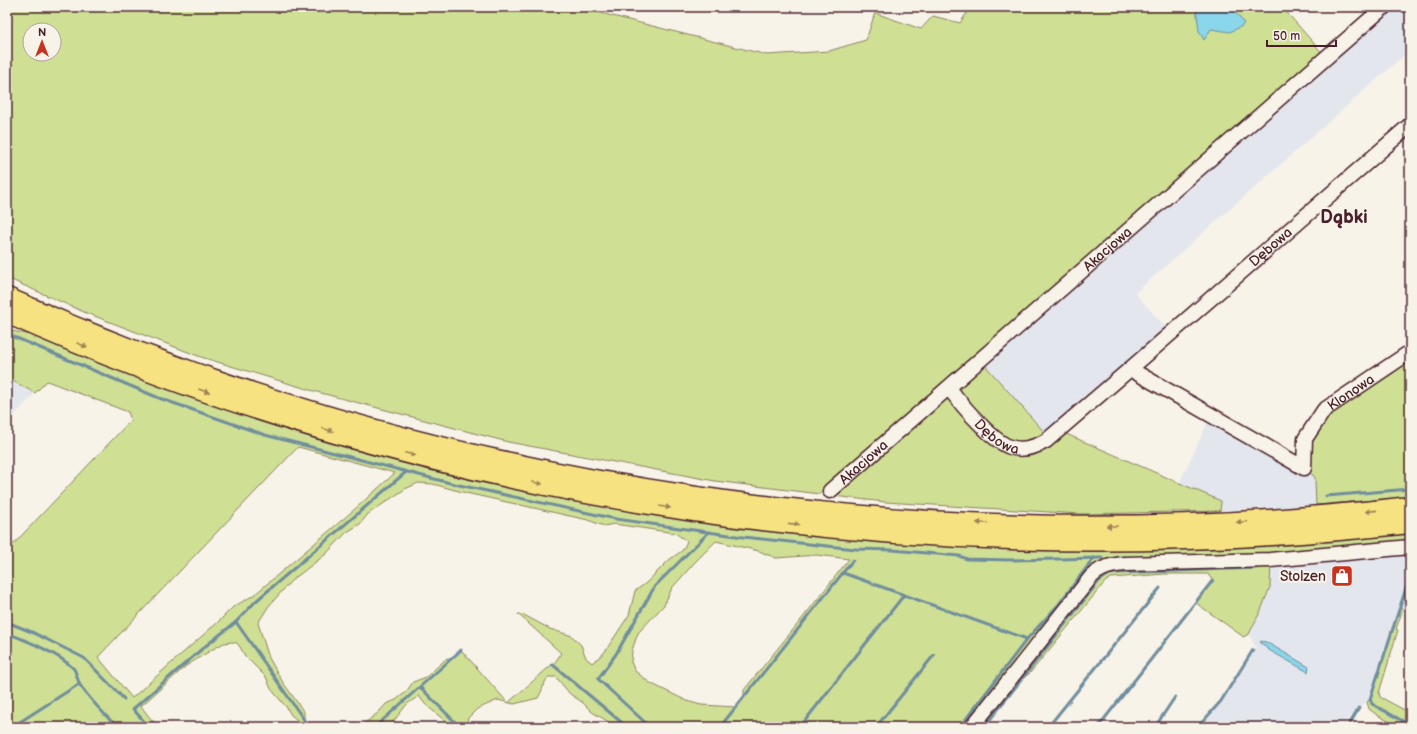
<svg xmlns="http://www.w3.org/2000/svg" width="1417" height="734" viewBox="0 0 1417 734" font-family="'Balsamiq Sans',sans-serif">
	<rect width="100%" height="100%" fill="#f7f3e8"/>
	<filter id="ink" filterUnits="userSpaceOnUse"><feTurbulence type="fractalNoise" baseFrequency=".025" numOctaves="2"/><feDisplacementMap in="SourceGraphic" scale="8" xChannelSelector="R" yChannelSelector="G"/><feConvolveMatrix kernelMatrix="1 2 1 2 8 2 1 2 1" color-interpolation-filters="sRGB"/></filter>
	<g filter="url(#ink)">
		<g fill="#e3e6ec">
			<path d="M1389,7H1410V50L1135,293L1167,329L1046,434L983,363Z"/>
			<path d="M7,378L35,393L7,423Z"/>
			<path d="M1208,422L1302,472L1304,468L1311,472L1314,476L1316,482V505L1220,511L1221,501L1179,484Z"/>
			<path d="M1410,547V608H1399L1370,699L1359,708L1348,727H1198L1221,701L1256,648L1249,634L1261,610L1270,587V560Z"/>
		</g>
		<g fill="#cfe094" stroke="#8c8060" fill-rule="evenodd">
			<path d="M7,7H577L767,55L829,51L866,40L875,13L921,29L933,16L960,23L971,7H1282L1324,55L820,494L715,481L508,442L317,392L201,357L84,312L7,278ZM30,30H54V54H30Z"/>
			<path d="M7,330L31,335C140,380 250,421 364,452C629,525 903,556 1177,548C1255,546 1332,542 1410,533V547L1271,560L1270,587L1261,610L1249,634L1243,637L1241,635L1196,603L1212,580L1208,574H1165L1111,578L1105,582L1030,673L1023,678L984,727H611L609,722L592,712L582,702L570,694L556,677H548C543,684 543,690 538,698L514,704L498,700L477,709L468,718L466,727H452L425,704L419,696L407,704L389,727H362L365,723L379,712L386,704L396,700L406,692L413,682L426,677L447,658L451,659L461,650L508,703L556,661L561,653L518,614L524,615L550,629L572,636L581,645L586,658L592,663L604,653L629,615L635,591L646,583L669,560L683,550L687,541L675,533L614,524L604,526L588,520L466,493L433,484L418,483L405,489L368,514L360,524L347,532L326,554L291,581L268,607L258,623L269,658L282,681L304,712V720L309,727H302L301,723L291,715L287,708L271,689L266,677L245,656L240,647L237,643L232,642L224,643L213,649L186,666L141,706L150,718L160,727H7V551L131,420L128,412L47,381L35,393L7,378ZM298,447L395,473L355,509L254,595L233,607L214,626L211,628L132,698L98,657ZM716,541L759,551L776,558L817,555L849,559L805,615L744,690V696L736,707L701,705L687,701L650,683L635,671L631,662L632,650L638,633L664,605L672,588L696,561Z"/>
			<path d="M1410,358V497L1316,505L1315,478L1314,476L1304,468L1310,440L1329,412Z"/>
			<path d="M983,363L1046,434L1033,442L1006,441L954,388Z"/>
			<path d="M947,394C963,412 984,443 1005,452L1064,433L1221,501L1220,511L1081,514L885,502L833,496Z"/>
			<path d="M1399,608L1403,609L1396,629L1398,630L1379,693L1380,697L1410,713V727H1399L1377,715L1369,709L1367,702L1370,699Z"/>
		</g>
		<g fill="#8ad6ea" stroke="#708d9e">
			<path d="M1196,7H1231L1244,23L1242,26L1230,32L1211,29L1204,40L1199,31Z"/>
			<path d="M1261,641L1266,642L1309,667L1308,672L1267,649L1264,645L1260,643Z"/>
		</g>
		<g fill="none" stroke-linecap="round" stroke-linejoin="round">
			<g stroke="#708d9e" stroke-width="3">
				<path d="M7,334L159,398L265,435L450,483L616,519L743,537L856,549L893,550L959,556L967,559L1012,560L1102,558"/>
				<path d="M1326,496L1410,489"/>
				<path d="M1117,557H1125"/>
				<path d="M843,573L1027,639"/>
				<path d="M1410,576L1370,699L1372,704L1410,725"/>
				<path d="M7,622L34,633L84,658L124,699"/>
				<path d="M236,622L309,727"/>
				<path d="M7,633C27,641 58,653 73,668C77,672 77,680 80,685C90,700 104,714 117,727"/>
				<path d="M552,664L627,727"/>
				<path d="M420,687L460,727"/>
				<path d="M12,727L79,684"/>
				<path d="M149,727L133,709L203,648L236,622L256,601L406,472"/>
				<path d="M281,727L286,724"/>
				<path d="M375,727L461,650"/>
				<path d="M650,727L598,679L616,654L655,586L709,532"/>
				<path d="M720,727L853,560"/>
				<path d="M800,727L904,595"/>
				<path d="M876,727L934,655"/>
				<path d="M960,727L1027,639L1059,604L1094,558"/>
				<path d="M984,727L1099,581L1109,574L1117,573L1256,568"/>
				<path d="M1048,727L1160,588"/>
				<path d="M1098,727L1213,580"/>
				<path d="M1155,727L1175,697"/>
				<path d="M1198,727L1221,701L1253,650"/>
				<path d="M1348,727L1359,708"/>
			</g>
			<g stroke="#4a1f2b" stroke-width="17">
				<g id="minor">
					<path id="s1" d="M1130,369L1304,468L1305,439L1324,410L1410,352"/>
					<path id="s2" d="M949,388C958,400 968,412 979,423C1000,445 1016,458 1046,441L1130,369L1410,125"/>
					<path id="s3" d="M830,491L1384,7"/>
					<path d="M972,727L1091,577C1101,567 1112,565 1126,564L1270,560L1410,547"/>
				</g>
			</g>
			<g stroke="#4a1f2b" stroke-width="23">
				<g id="highway">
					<path d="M7,298C443,493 936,563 1410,507"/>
					<path d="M7,313C446,508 933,576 1410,523"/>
				</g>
			</g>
			<use href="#minor" stroke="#f7f3e8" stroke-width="14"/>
			<use href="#highway" stroke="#f6e281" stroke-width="20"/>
		</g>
		<defs><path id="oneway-solid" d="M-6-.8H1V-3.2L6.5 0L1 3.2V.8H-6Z"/></defs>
		<g fill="#a08056">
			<use href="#oneway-solid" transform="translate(82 345) rotate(23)"/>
			<use href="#oneway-solid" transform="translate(204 391) rotate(19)"/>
			<use href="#oneway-solid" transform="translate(328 430) rotate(16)"/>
			<use href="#oneway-solid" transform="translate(410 454) rotate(15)"/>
			<use href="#oneway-solid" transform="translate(537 483) rotate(12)"/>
			<use href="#oneway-solid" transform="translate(665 507) rotate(10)"/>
			<use href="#oneway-solid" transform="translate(1371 511) rotate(174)"/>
			<use href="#oneway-solid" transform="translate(1242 522) rotate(177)"/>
			<use href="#oneway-solid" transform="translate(982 523) rotate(-177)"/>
			<use href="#oneway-solid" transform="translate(794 524) rotate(6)"/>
			<use href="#oneway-solid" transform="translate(1112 526) rotate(-180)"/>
		</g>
	</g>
	<defs>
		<g id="shop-square" transform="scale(1.15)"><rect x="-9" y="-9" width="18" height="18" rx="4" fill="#c8321e" stroke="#f7f3e8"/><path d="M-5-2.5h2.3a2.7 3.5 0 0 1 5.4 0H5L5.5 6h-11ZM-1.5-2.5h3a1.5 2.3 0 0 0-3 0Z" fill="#fff"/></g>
	</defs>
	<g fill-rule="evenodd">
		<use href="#shop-square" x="1342" y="576"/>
	</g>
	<g text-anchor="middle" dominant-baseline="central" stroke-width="4" stroke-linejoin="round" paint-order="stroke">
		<g font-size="14" fill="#4a1f2b" stroke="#f7f3e8">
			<text stroke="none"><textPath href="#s2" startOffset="420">Dębowa</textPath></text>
			<text stroke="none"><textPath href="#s3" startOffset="368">Akacjowa</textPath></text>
			<text stroke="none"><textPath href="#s1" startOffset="296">Klonowa</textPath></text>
			<text stroke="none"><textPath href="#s2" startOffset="69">Dębowa</textPath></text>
			<text stroke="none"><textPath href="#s3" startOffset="44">Akacjowa</textPath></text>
		</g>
		<g font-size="14" fill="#4a1f2b" stroke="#f7f3e8" text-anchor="end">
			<text x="1326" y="576">Stolzen</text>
		</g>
		<g font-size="18" font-weight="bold" fill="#4a1f2b" stroke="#f7f3e8">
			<text x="1344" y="217">Dąbki</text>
		</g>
	</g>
	<rect width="1417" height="734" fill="none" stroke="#f7f3e8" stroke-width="24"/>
	<rect x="12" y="12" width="1393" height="710" fill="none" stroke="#4a1f2b" stroke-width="1.5" filter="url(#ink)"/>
	<g transform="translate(42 42)"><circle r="19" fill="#f7f3e8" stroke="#b29e9c"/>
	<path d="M0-3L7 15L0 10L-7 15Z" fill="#c8321e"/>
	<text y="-6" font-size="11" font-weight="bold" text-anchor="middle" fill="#4a1f2b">N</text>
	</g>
	<path d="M1267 40v6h69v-6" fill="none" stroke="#4a1f2b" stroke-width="2"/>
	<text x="1273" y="40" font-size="12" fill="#4a1f2b" stroke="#f7f3e8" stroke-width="3" paint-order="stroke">50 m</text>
</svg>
